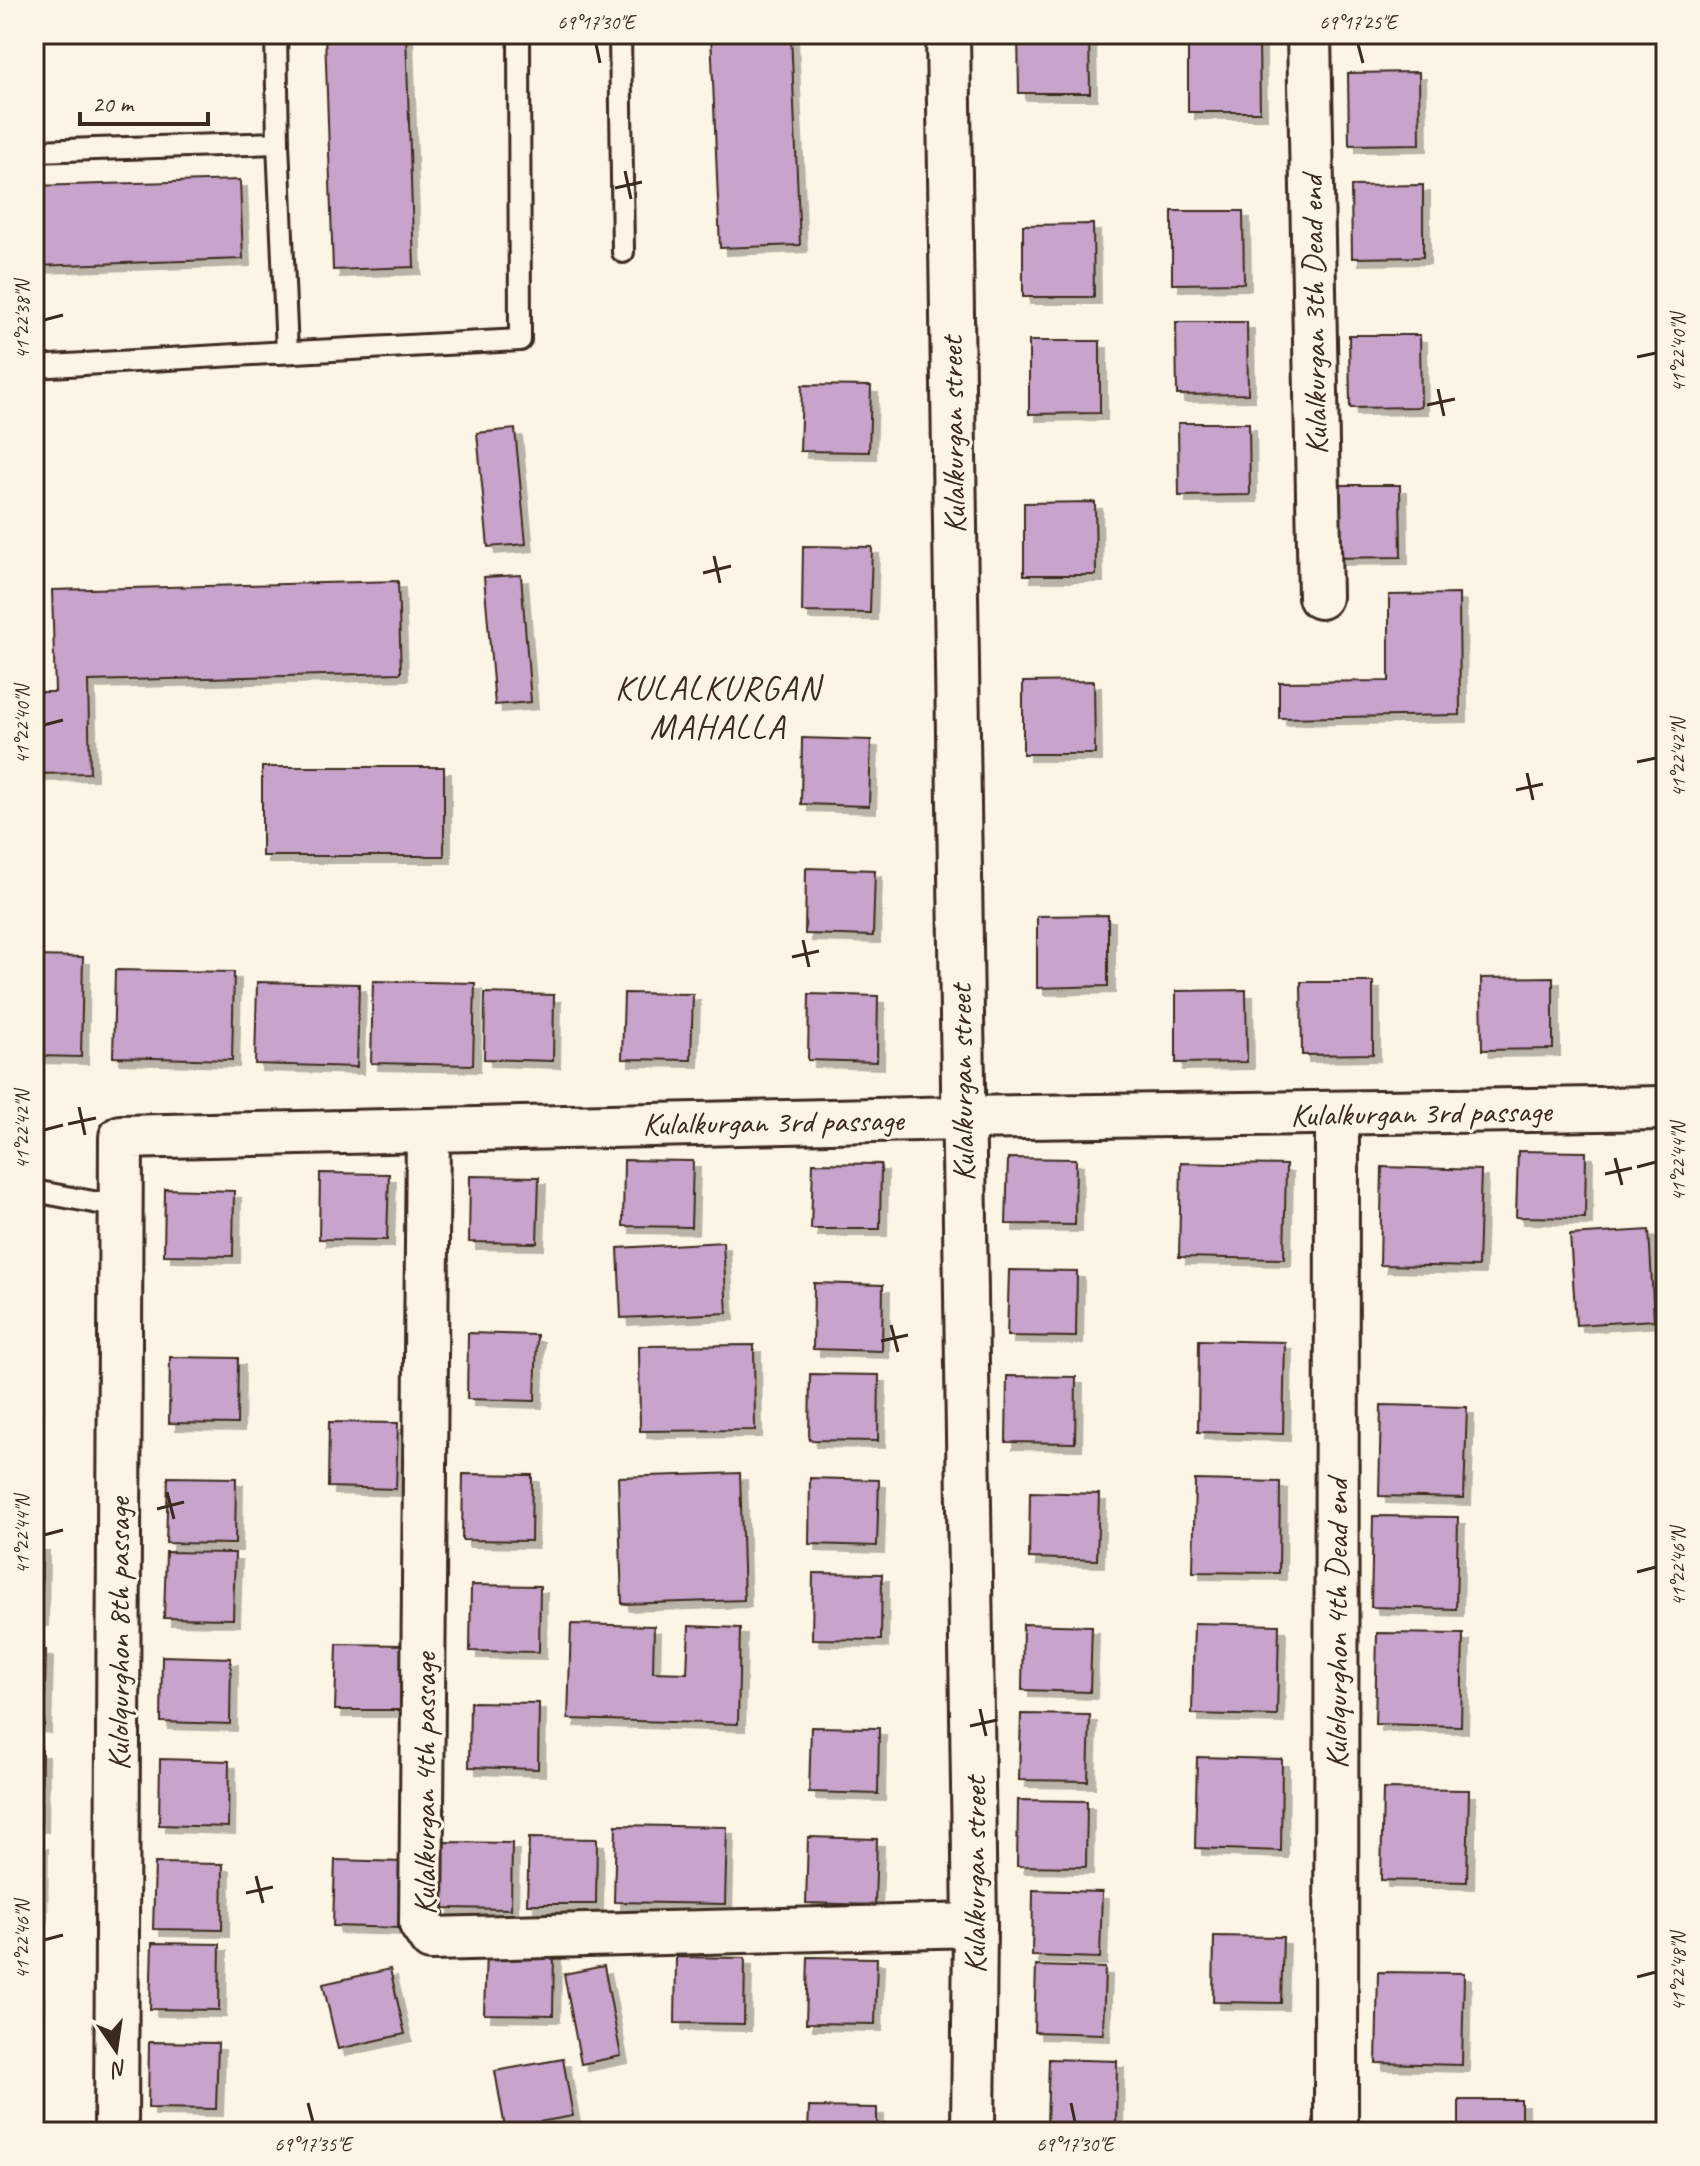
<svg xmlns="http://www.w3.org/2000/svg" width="1700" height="2166" viewBox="0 0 1700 2166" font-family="Caveat,sans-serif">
	<defs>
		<filter id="shadow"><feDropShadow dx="7" dy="7" stdDeviation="0" flood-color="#0004"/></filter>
	</defs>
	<rect width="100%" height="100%" fill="#fcf5e5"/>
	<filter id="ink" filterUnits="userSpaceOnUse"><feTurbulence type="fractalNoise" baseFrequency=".0125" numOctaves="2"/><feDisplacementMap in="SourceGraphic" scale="16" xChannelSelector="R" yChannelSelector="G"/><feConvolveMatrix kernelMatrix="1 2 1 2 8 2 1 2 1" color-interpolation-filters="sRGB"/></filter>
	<g filter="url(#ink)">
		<g fill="#c8a3cb" stroke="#3b2a1e" stroke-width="2" filter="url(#shadow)">
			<path d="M325,34H406L414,267L333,270Z"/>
			<path d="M711,34H791L800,245L720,248Z"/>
			<path d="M1018,34H1089L1090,93H1019Z"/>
			<path d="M1259,39L1260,112H1188V40Z"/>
			<path d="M1419,72L1420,144L1349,145L1348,73Z"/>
			<path d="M240,180L243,259L34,266V186Z"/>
			<path d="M1423,185V257L1352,258L1351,186Z"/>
			<path d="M1172,211H1243L1244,283L1172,284Z"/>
			<path d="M1093,224L1094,297H1023V225Z"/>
			<path d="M1176,322H1247L1248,394L1177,395Z"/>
			<path d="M1349,335H1420L1421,407L1350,408Z"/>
			<path d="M1029,341H1100V413L1029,414Z"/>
			<path d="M802,385L871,386L869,452L800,451Z"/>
			<path d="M1178,423H1249L1250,495L1179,496Z"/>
			<path d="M515,429L526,544L488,547L477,433Z"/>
			<path d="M1329,485H1400L1401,557L1330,558Z"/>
			<path d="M1095,502L1096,575H1024V503Z"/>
			<path d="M803,546L872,547L870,613L802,612Z"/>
			<path d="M521,575L531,702L495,705L484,577Z"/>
			<path d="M398,581L401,673L88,681L90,773L34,774V692H55L52,590Z"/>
			<path d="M1459,594L1460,715L1279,718V682L1389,681V595Z"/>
			<path d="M1094,681L1095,754H1023V682Z"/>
			<path d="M802,738L871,740L869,806L801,804Z"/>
			<rect x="262" y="767" width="182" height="89"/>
			<path d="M1660,775H1666V855H1661Z"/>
			<path d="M806,868L875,870L873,936L805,934Z"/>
			<path d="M1660,870H1666V950H1661Z"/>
			<path d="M1108,915V986L1037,988V916Z"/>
			<path d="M34,956L83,957L81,1057L34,1056Z"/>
			<path d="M1659,967H1666V1047H1660Z"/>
			<path d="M115,970L234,972L232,1060L113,1057Z"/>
			<path d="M1553,977V1049L1482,1050L1481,978Z"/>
			<path d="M373,981L475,983L473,1065L371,1063Z"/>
			<path d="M257,982L359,984L357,1067L255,1064Z"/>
			<path d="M1301,982H1373V1054L1302,1055Z"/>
			<path d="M1246,990L1247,1062L1176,1063V991Z"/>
			<path d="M485,993L554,995L553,1061L484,1059Z"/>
			<path d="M624,993L693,994L691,1060L622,1059Z"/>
			<path d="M809,994L878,996L877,1062L808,1060Z"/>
			<path d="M1518,1151L1586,1152L1585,1218L1516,1217Z"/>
			<path d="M1008,1158L1076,1159L1075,1225L1006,1224Z"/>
			<path d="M624,1160L693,1161L691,1227L623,1226Z"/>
			<path d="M813,1163L881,1164L880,1229H811Z"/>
			<path d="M1181,1163L1286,1165L1284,1259L1179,1257Z"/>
			<path d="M1382,1167L1481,1170L1478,1267L1380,1265Z"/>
			<path d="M320,1173L389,1174L387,1240L319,1239Z"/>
			<path d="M470,1176L539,1177L537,1243L469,1242Z"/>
			<path d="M165,1189L234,1191L233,1256L164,1255Z"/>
			<path d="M1649,1230L1654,1320L1576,1325L1570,1235Z"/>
			<path d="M723,1242L727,1313L621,1318L618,1248Z"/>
			<path d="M1009,1270L1077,1271L1076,1337L1007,1336Z"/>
			<path d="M814,1283L883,1285L882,1351L813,1349Z"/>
			<path d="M468,1333L537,1335L535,1401L467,1399Z"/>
			<path d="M1199,1340L1285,1342L1283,1434L1198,1432Z"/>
			<path d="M754,1345L755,1430L640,1431L639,1346Z"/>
			<path d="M170,1357L238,1358L237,1424L169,1423Z"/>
			<path d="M34,1372H37L36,1437H34Z"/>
			<path d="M810,1374L879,1375L878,1441L809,1440Z"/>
			<path d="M1007,1376L1076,1377L1075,1443L1006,1442Z"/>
			<path d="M1381,1405L1467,1407L1464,1498L1379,1496Z"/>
			<path d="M329,1422L398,1423L396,1489L328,1487Z"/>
			<path d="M740,1473L744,1600L622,1604L618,1477Z"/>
			<path d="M463,1474L532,1475L531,1541L462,1540Z"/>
			<path d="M168,1477L236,1478L235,1544L166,1543Z"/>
			<path d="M810,1478L879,1480L877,1546L809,1544Z"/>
			<path d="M1195,1480L1280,1482L1279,1573L1193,1572Z"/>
			<path d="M1030,1492L1099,1494L1097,1560L1029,1558Z"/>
			<path d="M1373,1516L1458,1517L1456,1609L1371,1607Z"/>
			<path d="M34,1544H42L41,1619H34Z"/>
			<path d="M166,1552L235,1553L233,1619L164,1618Z"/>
			<path d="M813,1573L882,1574L881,1640L812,1639Z"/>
			<path d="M471,1585L540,1586L539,1652L470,1651Z"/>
			<path d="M1194,1623L1279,1625L1277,1716L1192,1714Z"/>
			<path d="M571,1624L654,1626L653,1672L687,1673L689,1626L740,1628L738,1724L568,1719Z"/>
			<path d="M1023,1624L1092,1626L1090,1692L1022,1690Z"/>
			<path d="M1377,1633L1463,1634L1461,1726L1375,1724Z"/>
			<path d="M337,1644L405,1645L404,1710H335Z"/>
			<path d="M34,1650H46L44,1726L34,1725Z"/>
			<path d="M162,1656L231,1658L230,1724L161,1722Z"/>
			<path d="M470,1702L539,1703L538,1769L469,1767Z"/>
			<path d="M1021,1714L1090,1715L1088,1781L1019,1780Z"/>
			<path d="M811,1727L879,1728L878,1794L809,1792Z"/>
			<path d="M34,1750H42L41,1825H34Z"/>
			<path d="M1197,1757L1282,1759L1281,1851L1195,1848Z"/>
			<path d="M160,1759L229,1761L228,1827L159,1825Z"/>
			<path d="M1383,1789L1469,1790L1467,1882L1381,1880Z"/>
			<path d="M1018,1800L1087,1801L1086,1867L1017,1866Z"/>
			<path d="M616,1825L727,1827L725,1904L614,1902Z"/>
			<path d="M808,1837L877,1839L875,1905L806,1903Z"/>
			<path d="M529,1838L597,1839L596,1904H527Z"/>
			<path d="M34,1842H41L40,1918H34Z"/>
			<path d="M444,1842L512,1843L511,1909L442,1908Z"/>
			<path d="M335,1860L404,1862L402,1928L333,1926Z"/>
			<path d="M155,1863L223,1864L222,1930L153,1929Z"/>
			<path d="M1033,1890L1102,1892L1100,1958L1032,1956Z"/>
			<path d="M1214,1936L1283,1937L1281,2003L1213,2002Z"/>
			<path d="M152,1943L220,1944L219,2010L150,2009Z"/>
			<path d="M486,1950L554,1951L553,2015L484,2014Z"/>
			<path d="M676,1957L745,1958L744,2024L675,2023Z"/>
			<path d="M808,1957L877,1958L875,2024L806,2023Z"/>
			<path d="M604,1966L621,2056L581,2064L564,1974Z"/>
			<path d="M1036,1966L1105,1968L1103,2034L1034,2032Z"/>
			<path d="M390,1969L405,2034L338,2049L323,1984Z"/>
			<path d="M1378,1972L1464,1973L1462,2065L1376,2063Z"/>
			<path d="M34,1992H37L34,2105Z"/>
			<path d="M149,2042L218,2043L216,2109L148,2108Z"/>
			<path d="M563,2059L573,2116L505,2128L495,2071Z"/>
			<path d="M1049,2059L1117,2061L1116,2127L1047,2125Z"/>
			<rect x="1459" y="2100" width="62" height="32"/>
			<path d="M809,2107L877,2108V2132H808Z"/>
			<path d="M1200,2129L1285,2131V2132H1200Z"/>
		</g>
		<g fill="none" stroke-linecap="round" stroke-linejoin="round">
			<g stroke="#3b2a1e" stroke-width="26">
				<g id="service">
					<path d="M620,34L623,252"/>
					<path d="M34,151L278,143L276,34"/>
					<path d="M277,353L520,340L519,34"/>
					<path d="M34,367L287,352L278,143"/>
					<path d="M34,1191L120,1207"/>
				</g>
			</g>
			<g stroke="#3b2a1e" stroke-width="48">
				<g id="minor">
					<path d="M948,34L975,1925L973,2132"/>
					<path d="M1309,34L1320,597"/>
					<path d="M428,1130L421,1924L431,1939L975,1925"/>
					<path d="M116,2132L121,1137L962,1118L1666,1108"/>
					<path d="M1336,2132L1337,1115"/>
				</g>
			</g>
			<use href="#service" stroke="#fcf5e5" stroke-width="20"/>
			<use href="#minor" stroke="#fcf5e5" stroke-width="42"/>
		</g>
	</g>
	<path fill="none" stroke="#3b2a1e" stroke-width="3" d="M596,44L600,63M1358,44L1363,63M625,171L631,199M615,188L642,182M44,320L63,315M1637,357L1656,353M1438,389L1444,416M1427,405L1455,399M714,556L720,583M703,573L731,566M44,725L63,720M1637,762L1656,758M1527,773L1533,800M1516,790L1543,784M803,940L809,967M792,957L819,951M79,1107L85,1135M68,1124L96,1118M44,1130L63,1125M1615,1158L1622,1185M1637,1167L1656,1162M1605,1174L1632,1168M891,1325L898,1352M881,1341L908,1335M167,1492L174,1519M157,1509L184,1502M44,1535L63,1530M1637,1572L1656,1567M980,1709L986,1736M970,1726L997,1720M256,1876L263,1903M246,1893L273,1887M44,1940L63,1935M1637,1977L1656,1972M308,2103L313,2122M1071,2103L1075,2122"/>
	<g text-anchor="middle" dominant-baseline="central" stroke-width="6" stroke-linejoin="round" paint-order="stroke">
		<g font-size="32" fill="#3b2a1e" stroke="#fcf5e5">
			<text transform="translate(1314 315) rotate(-91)">Kulalkurgan 3th Dead end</text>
			<text transform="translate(953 435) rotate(-91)">Kulalkurgan street</text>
			<text transform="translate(962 1083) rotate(-91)">Kulalkurgan street</text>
			<text transform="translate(1421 1113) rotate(-1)">Kulalkurgan 3rd passage</text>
			<text transform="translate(773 1122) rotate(-1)">Kulalkurgan 3rd passage</text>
			<text transform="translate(1336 1624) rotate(-90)">Kulolqurghon 4th Dead end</text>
			<text transform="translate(118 1634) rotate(-90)">Kulolqurghon 8th passage</text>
			<text transform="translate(424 1784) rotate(-90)">Kulalkurgan 4th passage</text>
			<text transform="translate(974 1875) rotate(-90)">Kulalkurgan street</text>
		</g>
		<g font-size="34" letter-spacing="2" fill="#3b2a1e" stroke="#fcf5e5">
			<text x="718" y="687">KULALKURGAN<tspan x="718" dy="39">MAHALLA</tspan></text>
		</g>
	</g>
	<rect width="1700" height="2166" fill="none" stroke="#fcf5e5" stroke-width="88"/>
	<g transform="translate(116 2050) rotate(167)" stroke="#fcf5e5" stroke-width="6" paint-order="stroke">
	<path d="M0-6L14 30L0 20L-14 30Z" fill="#3b2a1e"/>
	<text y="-12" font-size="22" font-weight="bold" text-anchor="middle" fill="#3b2a1e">N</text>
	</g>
	<path d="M80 112v12h128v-12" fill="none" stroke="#3b2a1e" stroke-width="4"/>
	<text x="92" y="112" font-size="24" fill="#3b2a1e" stroke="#fcf5e5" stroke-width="6" paint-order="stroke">20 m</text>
	<rect x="44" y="44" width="1612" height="2078" fill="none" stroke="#3b2a1e" stroke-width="3"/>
	<g font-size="20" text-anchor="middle" fill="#3b2a1e">
		<text x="596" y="29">69°17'30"E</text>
		<text x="1358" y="29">69°17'25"E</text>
		<text transform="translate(22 320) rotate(-90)" y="7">41°22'38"N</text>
		<text transform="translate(1678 353) rotate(-90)" y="7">41°22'40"N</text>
		<text transform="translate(22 725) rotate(-90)" y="7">41°22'40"N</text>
		<text transform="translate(1678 758) rotate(-90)" y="7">41°22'42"N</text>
		<text transform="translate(22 1130) rotate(-90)" y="7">41°22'42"N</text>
		<text transform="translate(1678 1162) rotate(-90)" y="7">41°22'44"N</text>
		<text transform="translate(22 1535) rotate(-90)" y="7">41°22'44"N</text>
		<text transform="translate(1678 1567) rotate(-90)" y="7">41°22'46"N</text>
		<text transform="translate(22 1940) rotate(-90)" y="7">41°22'46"N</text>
		<text transform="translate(1678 1972) rotate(-90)" y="7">41°22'48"N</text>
		<text x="313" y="2151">69°17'35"E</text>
		<text x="1075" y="2151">69°17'30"E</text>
	</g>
</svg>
